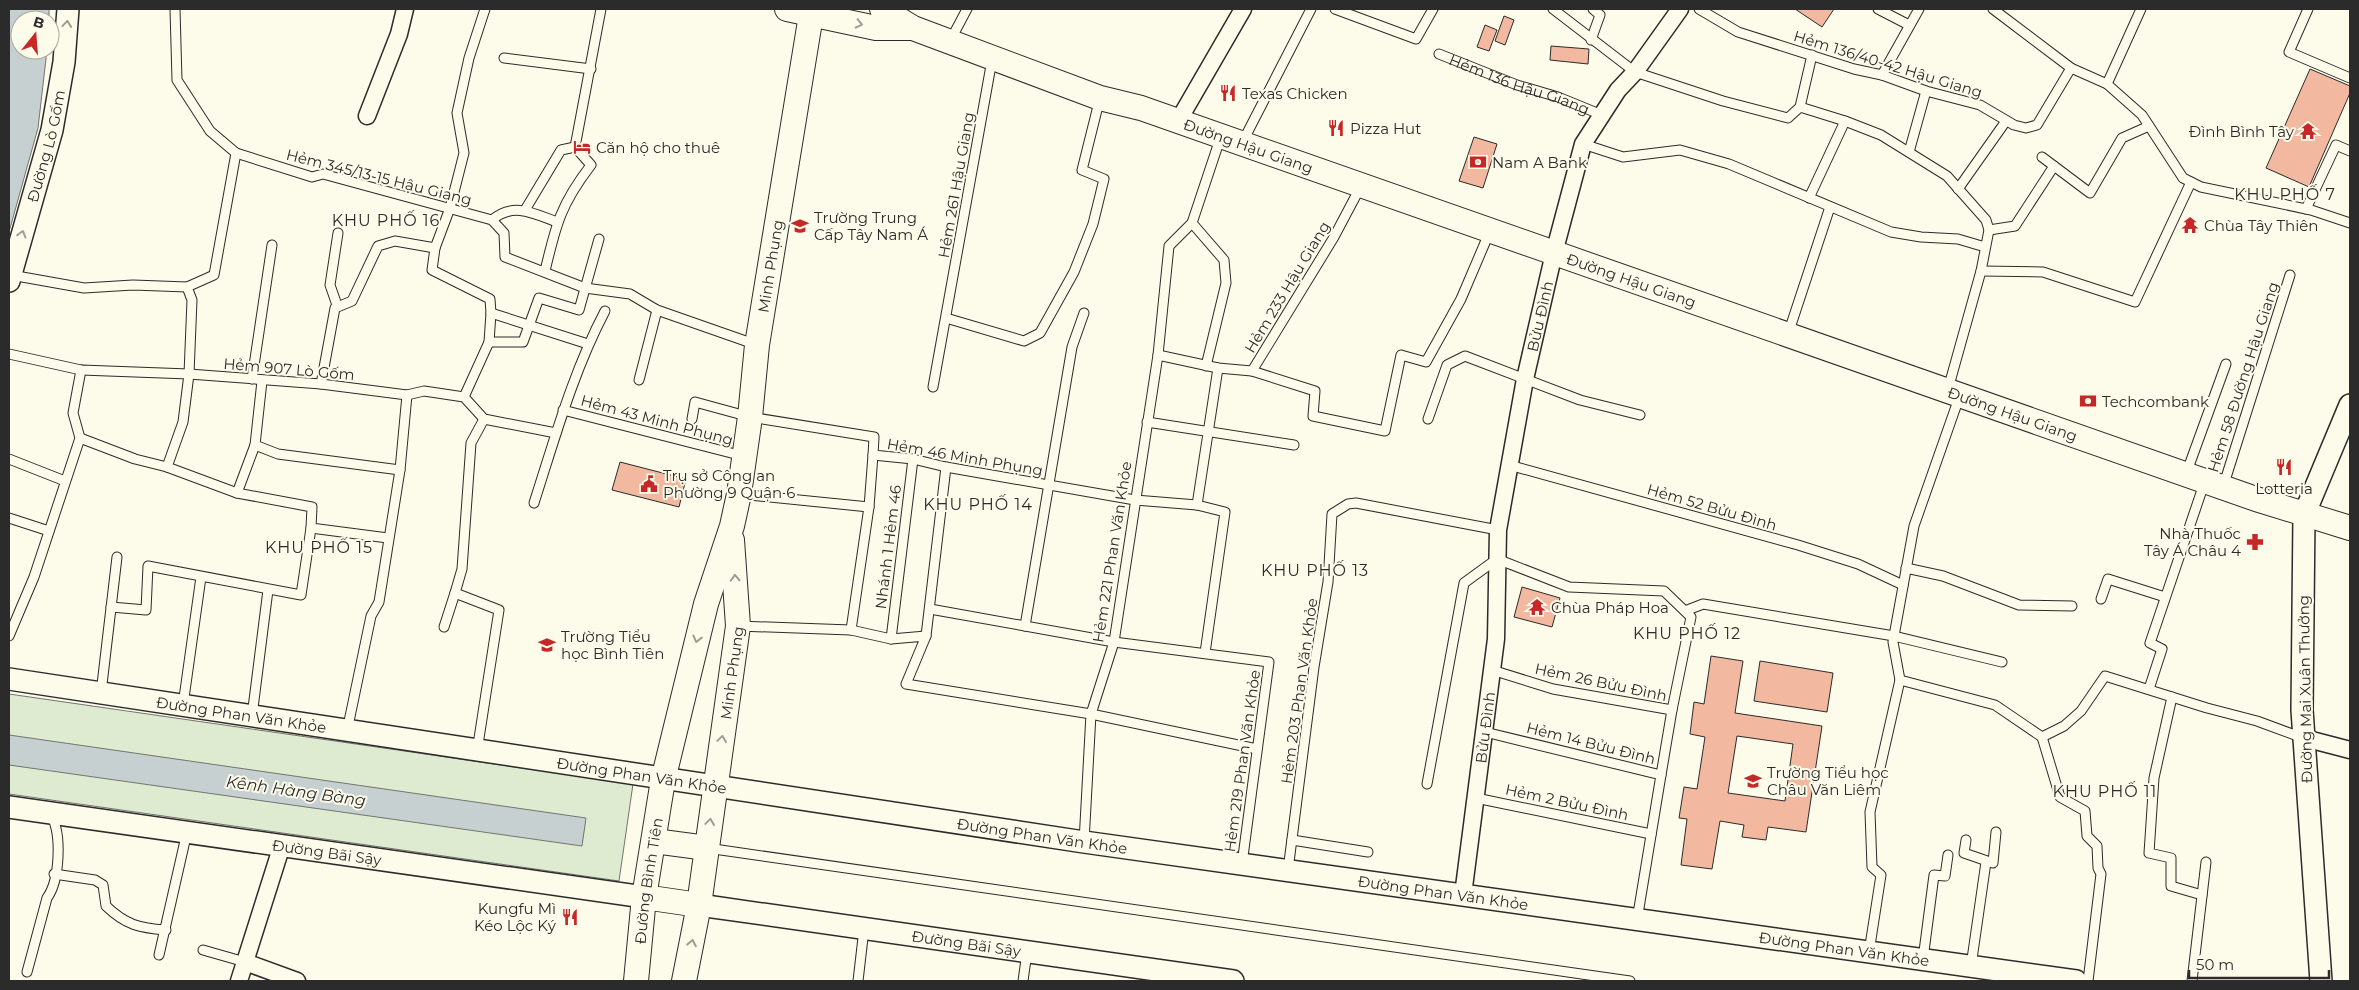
<svg xmlns="http://www.w3.org/2000/svg" width="2359" height="990" viewBox="0 0 2359 990" font-family="Montserrat,sans-serif">
	<rect width="100%" height="100%" fill="#fdfbea"/>
	<path fill="#deebd1" stroke="#74746e" d="M9,694L633,784L619,881L9,794Z"/>
	<g fill="#c7d0d0" stroke="#74746e">
		<path d="M9,9H49V20H20V50H47L38,128L9,232Z"/>
		<path d="M9,735L586,818L582,846L9,765Z"/>
	</g>
	<g fill="#f2b8a0" stroke="#2b2b2b" fill-rule="evenodd">
		<path d="M1795,9H1834L1822,27Z"/>
		<path d="M1504,16L1514,20L1505,45L1495,41Z"/>
		<path d="M1485,25L1497,30L1489,51L1477,47Z"/>
		<path d="M1551,46L1589,49L1588,64L1550,60Z"/>
		<path d="M2310,69L2350,86V93L2309,187L2266,168Z"/>
		<path d="M1474,137L1497,144L1483,188L1459,181Z"/>
		<path d="M620,462L686,479L679,507L612,490Z"/>
		<path d="M1522,587L1560,598L1552,627L1514,617Z"/>
		<path d="M1711,656L1743,661L1735,713L1822,726L1806,832L1768,827L1766,840L1742,837L1744,825L1720,821L1712,869L1681,865L1687,819L1679,818L1684,787L1697,789L1705,737L1690,734L1694,702L1704,704ZM1737,736L1793,744L1785,801L1728,793Z"/>
		<path d="M1760,661L1833,673L1827,712L1754,701Z"/>
	</g>
	<g fill="none" stroke-linecap="round" stroke-linejoin="round">
		<g stroke="#2b2b2b" stroke-width="11">
			<g id="service">
				<path d="M1335,9L1416,39L1433,9"/>
				<path d="M1553,9L1635,72L1723,101L1788,118L1800,107L1845,121L1881,135L1947,176L1986,220L1989,230L1981,271L1948,389"/>
				<path d="M1699,9L1738,32L1854,69L1882,75L1926,91L1980,105L2014,125L2026,128L2037,125L2071,68"/>
				<path d="M1878,9L1909,25"/>
				<path d="M1993,9L2071,68L2107,84L2142,115L2183,178L2201,187L2311,210L2350,223"/>
				<path d="M2308,9L2289,52L2350,78"/>
				<path d="M1591,40L1600,15L1593,9"/>
				<path d="M950,41L967,9"/>
				<path id="s1" d="M1439,54L1517,85L1558,97L1602,115"/>
				<path d="M504,58L591,69"/>
				<path d="M1882,75L1919,9"/>
				<path d="M2107,84L2141,9"/>
				<path d="M1800,107L1812,55"/>
				<path d="M1242,143L1311,9"/>
				<path d="M1583,144L1623,157L1680,150L1729,164L1891,232L1921,237L1958,239L1985,247"/>
				<path d="M1909,152L1926,91"/>
				<path d="M236,153L312,177L323,174L492,220L504,233L505,257L585,288L630,294L657,310L757,345"/>
				<path d="M2042,157L2090,193L2122,138L2149,126"/>
				<path d="M1958,189L2006,121"/>
				<path d="M1809,198L1845,121"/>
				<path d="M2306,209L2336,145L2350,151"/>
				<path d="M525,210L561,150L575,147"/>
				<path d="M492,220C513,202 533,213 557,222"/>
				<path d="M1192,223L1224,260L1226,283L1206,366"/>
				<path d="M1989,230L2015,226L2054,166"/>
				<path d="M435,248L432,270L490,299L491,313L588,344"/>
				<path d="M545,271C556,224 561,204 591,165L575,147L601,9"/>
				<path d="M1981,271L2043,272L2135,302L2191,182"/>
				<path d="M11,275L84,288L133,285L187,287"/>
				<path d="M337,305L330,285L338,233"/>
				<path d="M946,318L1024,341L1040,333L1074,272L1093,224L1104,179L1082,170L1100,98"/>
				<path d="M1788,334L1830,207"/>
				<path d="M489,342H523L539,298L579,310L599,239"/>
				<path d="M9,354L81,370L189,374L321,384L407,395L424,391L464,397L484,419L556,433"/>
				<path d="M1158,355L1218,368L1252,371L1334,237L1361,186"/>
				<path d="M1252,371L1315,391L1313,416L1385,431L1401,355L1426,362L1461,299L1490,231"/>
				<path d="M252,379L272,245"/>
				<path d="M639,380L657,310"/>
				<path d="M262,381L255,445L278,454L400,470"/>
				<path d="M321,384L335,308L352,301L378,246L395,241L435,248L450,208L464,153L457,113L469,58L485,9"/>
				<path d="M933,387L992,60"/>
				<path d="M464,397L489,342L491,313"/>
				<path d="M563,410L743,456"/>
				<path d="M692,419L695,402L750,417L874,437L873,455L913,459L946,467L1135,500L1197,505L1225,512L1205,653"/>
				<path d="M1428,419L1447,365L1465,356L1580,400L1640,415"/>
				<path d="M1147,422L1294,445"/>
				<path d="M80,438L135,459L167,467L237,493L312,507L311,528L388,538"/>
				<path d="M9,459L65,481"/>
				<path d="M1509,465L1798,545L1858,564L1903,585"/>
				<path d="M167,467L183,422L189,374L192,300L187,287L214,275L236,153L210,131L177,80L175,9"/>
				<path d="M2186,474L2226,364"/>
				<path d="M2223,487L2290,275"/>
				<path d="M237,493L255,445"/>
				<path d="M739,494L869,507"/>
				<path d="M534,503C555,438 573,372 605,311"/>
				<path d="M1197,505L1218,368"/>
				<path d="M9,518L49,531"/>
				<path d="M1906,568L1943,576L2019,605L2072,606"/>
				<path d="M2101,599L2108,579L2165,597"/>
				<path d="M111,607L146,610L148,566L301,595L311,528"/>
				<path d="M930,609L1114,642L1269,662L1242,864"/>
				<path d="M1685,611L1703,604L1894,636L2002,662"/>
				<path d="M738,626L851,630L891,639L926,636L906,684L1091,714L1257,749"/>
				<path d="M1025,626L1072,347L1084,313"/>
				<path d="M444,627L455,593"/>
				<path d="M851,630L869,507L873,455"/>
				<path d="M9,636L34,577L80,438L73,413L81,370"/>
				<path d="M926,636L946,467"/>
				<path d="M891,639L913,459"/>
				<path d="M1492,670L1553,689L1672,710L1661,775"/>
				<path d="M1900,680L1995,705L2042,737"/>
				<path d="M2149,689L2162,649L2150,643L2205,481"/>
				<path d="M101,693L117,557"/>
				<path d="M2172,697L2154,778L2149,853L2171,858V886L2202,895"/>
				<path d="M183,705L201,577"/>
				<path d="M252,716L268,590"/>
				<path d="M347,731L371,616L379,602L400,470L407,395"/>
				<path d="M1485,732L1661,775L1637,920"/>
				<path d="M2042,737L2064,726L2081,711L2105,676L2207,708L2257,721L2303,738"/>
				<path d="M2042,737L2060,797L2085,811L2087,836L2097,846L2098,868L2101,874L2088,981"/>
				<path d="M477,751L499,610L455,593L462,569L471,443L484,419"/>
				<path d="M1427,784L1464,583L1497,559L1569,587L1664,591L1691,617L1672,710"/>
				<path d="M1476,798L1651,834"/>
				<path d="M1292,840L1368,852"/>
				<path d="M1966,840L1964,853L1993,863L1996,832"/>
				<path d="M1084,842L1091,714L1114,642L1158,355L1169,246L1192,223L1221,136"/>
				<path d="M707,848L1630,981"/>
				<path d="M1288,870L1314,667L1328,582L1332,514L1348,504L1356,503L1498,530"/>
				<path d="M54,874L95,880L103,885L106,906C126,925 139,928 166,930"/>
				<path d="M203,950L245,962"/>
				<path d="M1869,952L1881,875L1872,867L1870,812L1900,680L1893,642L1894,636L1914,526L1960,395"/>
				<path d="M159,955L187,832"/>
				<path d="M1923,959L1934,875L1945,876L1948,855"/>
				<path d="M1971,966L1986,862"/>
				<path d="M27,972L47,898C60,880 62,834 51,815"/>
				<path d="M858,981L864,929"/>
				<path d="M1023,981L1027,952"/>
				<path d="M2192,981L2206,862"/>
			</g>
		</g>
		<g stroke="#2b2b2b" stroke-width="19">
			<g id="minor">
				<path d="M367,116L399,34L405,9"/>
				<path d="M1177,123L1243,9"/>
				<path d="M2304,738L2350,750"/>
				<path id="s2" d="M1463,895L1496,639L1498,530L1525,379L1554,253L1583,144L1618,90L1635,72L1680,9"/>
				<path d="M245,962L297,981"/>
				<path d="M239,981L282,845"/>
			</g>
		</g>
		<g stroke="#2b2b2b" stroke-width="24">
			<g id="tertiary">
				<path id="s3" d="M9,281L52,130L64,62L68,9"/>
				<path id="s4" d="M9,679L1084,842L2076,981"/>
				<path id="s5" d="M9,807L644,897"/>
				<path id="s6" d="M699,905L1233,981"/>
				<path d="M2321,981L2302,710L2304,515L2350,405"/>
			</g>
		</g>
		<g stroke="#2b2b2b" stroke-width="26">
			<g id="secondary">
				<path d="M787,9L876,28H913"/>
				<path id="s7" d="M882,9L913,28L1100,98L1141,108L2256,499L2350,528"/>
				<path d="M654,841L707,848"/>
				<path d="M644,897L699,905"/>
				<path id="s8" d="M636,981L644,897L663,780L706,604L732,526L739,494L750,417L757,345L812,9"/>
				<path id="s9" d="M684,981L699,905L738,626L732,540"/>
			</g>
		</g>
		<use href="#service" stroke="#fdfbea" stroke-width="9"/>
		<use href="#minor" stroke="#fdfbea" stroke-width="16"/>
		<use href="#tertiary" stroke="#fdfbea" stroke-width="21"/>
		<use href="#secondary" stroke="#fdfbea" stroke-width="24"/>
	</g>
	<defs><path id="oneway-chevron" d="M-2-3.5L2.5 0L-2 3.5" fill="none" stroke-width="1.6" stroke-linecap="round" stroke-linejoin="round" transform="scale(1.25)"/></defs>
	<g stroke="#9e9d94">
		<use href="#oneway-chevron" transform="translate(67 24) rotate(-85)"/>
		<use href="#oneway-chevron" transform="translate(859 24) rotate(13)"/>
		<use href="#oneway-chevron" transform="translate(22 234) rotate(-74)"/>
		<use href="#oneway-chevron" transform="translate(735 578) rotate(-93)"/>
		<use href="#oneway-chevron" transform="translate(697 639) rotate(104)"/>
		<use href="#oneway-chevron" transform="translate(722 739) rotate(-82)"/>
		<use href="#oneway-chevron" transform="translate(710 822) rotate(-82)"/>
		<use href="#oneway-chevron" transform="translate(692 943) rotate(-79)"/>
	</g>
	<defs>
		<g id="restaurant-bare" transform="scale(1.35)"><path d="M-5-6h1v4h1v-4h1v4h1v-4h1v5L-1.5 .5V6h-2V.5L-5-1ZM5-6V6H3V1.5H1.5Q1.5-4 5-6Z" fill="#c62828" stroke="#fdfbea" stroke-width="2.5" paint-order="stroke"/></g>
		<g id="temple-bare" transform="scale(1.35)"><path d="M0-6L5-2H3V0L6.5 2.5H4V6H1.5V3h-3V6H-4V2.5H-6.5L-3 0V-2H-5Z" fill="#c62828" stroke="#fdfbea" stroke-width="2.5" paint-order="stroke"/></g>
		<g id="hotel-bare" transform="scale(1.35)"><path d="M-6-4.5h1.5V1H6V5H4.5V3h-9V5H-6ZM-4 0a1.8 1.8 0 1 1 3.6 0ZM.5 0V-2.5h3Q6-2.5 6 0Z" fill="#c62828" stroke="#fdfbea" stroke-width="2.5" paint-order="stroke"/></g>
		<g id="bank-bare" transform="scale(1.35)"><path d="M-6-4H6V4H-6ZM0-2.3a2.3 2.3 0 1 0 0 4.6a2.3 2.3 0 1 0 0-4.6Z" fill="#c62828" stroke="#fdfbea" stroke-width="2.5" paint-order="stroke"/></g>
		<g id="school-bare" transform="scale(1.35)"><path d="M0-5L7-2L0 1L-7-2ZM-4 1L0 2.5L4 1V4Q0 6-4 4Z" fill="#c62828" stroke="#fdfbea" stroke-width="2.5" paint-order="stroke"/></g>
		<g id="civic-bare" transform="scale(1.35)"><path d="M-.6-6.5H3V-4.5H.6V-3L4-1V1h2V6H-6V1h2V-1L-.6-3ZM-1.2 2.5V6h2.4V2.5Z" fill="#c62828" stroke="#fdfbea" stroke-width="2.5" paint-order="stroke"/></g>
		<g id="pharmacy-bare" transform="scale(1.35)"><path d="M-2-6h4v4h4v4h-4v4h-4v-4h-4v-4h4Z" fill="#c62828" stroke="#fdfbea" stroke-width="2.5" paint-order="stroke"/></g>
	</defs>
	<g fill-rule="evenodd">
		<use href="#restaurant-bare" x="1228" y="93"/>
		<use href="#restaurant-bare" x="1336" y="128"/>
		<use href="#temple-bare" x="2308" y="131"/>
		<use href="#hotel-bare" x="582" y="147"/>
		<use href="#bank-bare" x="1478" y="162"/>
		<use href="#temple-bare" x="2190" y="225"/>
		<use href="#school-bare" x="800" y="226"/>
		<use href="#bank-bare" x="2088" y="401"/>
		<use href="#restaurant-bare" x="2284" y="467"/>
		<use href="#civic-bare" x="649" y="484"/>
		<use href="#pharmacy-bare" x="2255" y="542"/>
		<use href="#temple-bare" x="1537" y="607"/>
		<use href="#school-bare" x="547" y="645"/>
		<use href="#school-bare" x="1753" y="781"/>
		<use href="#restaurant-bare" x="570" y="917"/>
	</g>
	<g text-anchor="middle" dominant-baseline="central" stroke-width="4" stroke-linejoin="round" paint-order="stroke">
		<g font-size="15" fill="#2b2b2b" stroke="#fdfbea">
			<text transform="translate(1888 64) rotate(17)">Hẻm 136/40-42 Hậu Giang</text>
			<text stroke="none"><textPath href="#s1" startOffset="86">Hẻm 136 Hậu Giang</textPath></text>
			<text stroke="none"><textPath href="#s3" startOffset="140">Đường Lò Gốm</textPath></text>
			<text stroke="none"><textPath href="#s7" startOffset="392">Đường Hậu Giang</textPath></text>
			<text transform="translate(379 177) rotate(14)">Hẻm 345/13-15 Hậu Giang</text>
			<text transform="translate(956 185) rotate(-80)">Hẻm 261 Hậu Giang</text>
			<text stroke="none"><textPath href="#s8" startOffset="729">Minh Phụng</textPath></text>
			<text stroke="none"><textPath href="#s7" startOffset="798">Đường Hậu Giang</textPath></text>
			<text transform="translate(1287 287) rotate(-59)">Hẻm 233 Hậu Giang</text>
			<text stroke="none"><textPath href="#s2" startOffset="585">Bửu Đình</textPath></text>
			<text transform="translate(289 369) rotate(5)">Hẻm 907 Lò Gốm</text>
			<text transform="translate(2243 377) rotate(-72)">Hẻm 58 Đường Hậu Giang</text>
			<text stroke="none"><textPath href="#s7" startOffset="1202">Đường Hậu Giang</textPath></text>
			<text transform="translate(657 420) rotate(15)">Hẻm 43 Minh Phụng</text>
			<text transform="translate(965 457) rotate(10)">Hẻm 46 Minh Phụng</text>
			<text transform="translate(1712 507) rotate(16)">Hẻm 52 Bửu Đình</text>
			<text transform="translate(888 547) rotate(-83)">Nhánh 1 Hẻm 46</text>
			<text transform="translate(1112 552) rotate(-81)">Hẻm 221 Phan Văn Khỏe</text>
			<text stroke="none"><textPath href="#s9" startOffset="312">Minh Phụng</textPath></text>
			<text transform="translate(1601 682) rotate(12)">Hẻm 26 Bửu Đình</text>
			<text transform="translate(2305 689) rotate(-91)">Đường Mai Xuân Thưởng</text>
			<text transform="translate(1299 691) rotate(-82)">Hẻm 203 Phan Văn Khỏe</text>
			<text stroke="none"><textPath href="#s4" startOffset="235">Đường Phan Văn Khỏe</textPath></text>
			<text stroke="none"><textPath href="#s2" startOffset="169">Bửu Đình</textPath></text>
			<text transform="translate(1591 743) rotate(14)">Hẻm 14 Bửu Đình</text>
			<text transform="translate(1242 761) rotate(-82)">Hẻm 219 Phan Văn Khỏe</text>
			<text stroke="none"><textPath href="#s4" startOffset="640">Đường Phan Văn Khỏe</textPath></text>
			<text transform="translate(1567 802) rotate(12)">Hẻm 2 Bửu Đình</text>
			<text stroke="none"><textPath href="#s4" startOffset="1045">Đường Phan Văn Khỏe</textPath></text>
			<text stroke="none"><textPath href="#s5" startOffset="321">Đường Bãi Sậy</textPath></text>
			<text stroke="none"><textPath href="#s8" startOffset="101">Đường Bình Tiên</textPath></text>
			<text stroke="none"><textPath href="#s4" startOffset="1450">Đường Phan Văn Khỏe</textPath></text>
			<text stroke="none"><textPath href="#s6" startOffset="270">Đường Bãi Sậy</textPath></text>
			<text stroke="none"><textPath href="#s4" startOffset="1855">Đường Phan Văn Khỏe</textPath></text>
		</g>
		<g font-size="15" fill="#2b2b2b" stroke="#fdfbea" text-anchor="start">
			<text x="1242" y="93">Texas Chicken</text>
			<text x="1350" y="128">Pizza Hut</text>
			<text x="2294" y="131" text-anchor="end">Đình Bình Tây</text>
			<text x="596" y="147">Căn hộ cho thuê</text>
			<text x="1492" y="162">Nam A Bank</text>
			<text x="814" y="217">Trường Trung<tspan x="814" dy="17">Cấp Tây Nam Á</tspan></text>
			<text x="2204" y="225">Chùa Tây Thiên</text>
			<text x="2102" y="401">Techcombank</text>
			<text x="663" y="475">Trụ sở Công an<tspan x="663" dy="17">Phường 9 Quận 6</tspan></text>
			<text x="2284" y="488" text-anchor="middle">Lotteria</text>
			<text x="2241" y="533" text-anchor="end">Nhà Thuốc<tspan x="2241" dy="17">Tây Á Châu 4</tspan></text>
			<text x="1551" y="607">Chùa Pháp Hoa</text>
			<text x="561" y="636">Trường Tiểu<tspan x="561" dy="17">học Bình Tiên</tspan></text>
			<text x="1767" y="772">Trường Tiểu học<tspan x="1767" dy="17">Châu Văn Liêm</tspan></text>
			<text x="556" y="908" text-anchor="end">Kungfu Mì<tspan x="556" dy="17">Kéo Lộc Ký</tspan></text>
		</g>
		<g font-size="16" letter-spacing="1" fill="#2b2b2b" stroke="#fdfbea">
			<text x="2285" y="194">KHU PHỐ 7</text>
			<text x="386" y="220">KHU PHỐ 16</text>
			<text x="978" y="504">KHU PHỐ 14</text>
			<text x="319" y="547">KHU PHỐ 15</text>
			<text x="1315" y="570">KHU PHỐ 13</text>
			<text x="1687" y="633">KHU PHỐ 12</text>
			<text x="2105" y="791">KHU PHỐ 11</text>
		</g>
		<g font-size="16" font-style="italic" fill="#2b2b2b" stroke="#fdfbea">
			<text transform="translate(296 791) rotate(8)">Kênh Hàng Bàng</text>
		</g>
	</g>
	<rect width="2359" height="990" fill="none" stroke="#2b2b2b" stroke-width="20"/>
	<g transform="translate(35 35) rotate(17)"><circle r="24" fill="#fdfbea" stroke="#a9a89e"/>
	<path d="M0-4L9 19L0 12L-9 19Z" fill="#c62828"/>
	<text y="-8" font-size="14" font-weight="bold" text-anchor="middle" fill="#2b2b2b">B</text>
	</g>
	<path d="M2189 970v8h140v-8" fill="none" stroke="#2b2b2b" stroke-width="2.5"/>
	<text x="2196" y="970" font-size="15" fill="#2b2b2b" stroke="#fdfbea" stroke-width="4" paint-order="stroke">50 m</text>
</svg>
